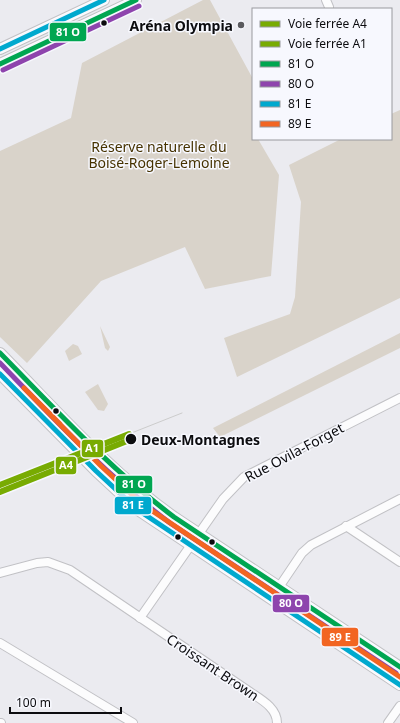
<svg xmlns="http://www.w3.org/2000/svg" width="400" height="723" viewBox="0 0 400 723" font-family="'Noto Sans',sans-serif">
	<rect width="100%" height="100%" fill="#ebebf0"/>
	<g fill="#d9d3ca">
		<path d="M203,0H210L253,79V139H258L279,175L271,276L205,289L185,247L101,281L27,363L0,337V151L71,118L82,63Z"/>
		<path d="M400,110V298L237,377L224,338L290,314L295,297L301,202L289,165L341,139H391V114Z"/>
		<path d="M100,326L110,347L108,351L105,348Z"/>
		<path d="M400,333V348L220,437L213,428Z"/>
		<path d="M73,344L78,346L82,354L69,361L65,351Z"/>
		<path d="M98,384L108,404L104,411L98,410L85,392Z"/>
	</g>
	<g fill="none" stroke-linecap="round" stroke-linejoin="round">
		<g stroke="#c1c1c5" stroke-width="10">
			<g id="minor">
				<path d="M326,0L329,7"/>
				<path d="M346,526L400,562"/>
				<path d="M0,573L37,563L48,562L70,570L250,692C262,700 277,708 277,723"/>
				<path d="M271,599L302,553L311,545L400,499"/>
				<path d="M140,618L223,499L244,477L400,398"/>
				<path d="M0,643L133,723"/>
				<path d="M0,723H1"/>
				<path d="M388,723L400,706"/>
			</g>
		</g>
		<g stroke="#c1c1c5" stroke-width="12">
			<g id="tertiary">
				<path d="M0,49L104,0"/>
				<path d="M0,64L136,0"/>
				<path d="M0,353C56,410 109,471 174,517L400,667"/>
				<path d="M0,374L96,471L138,510L400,685"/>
			</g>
		</g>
		<use href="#minor" stroke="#fcfcfd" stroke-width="8"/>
		<use href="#tertiary" stroke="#fcfcfd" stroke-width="10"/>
		<path stroke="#ccc" stroke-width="1" d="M129,434L182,413"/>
		<g stroke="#f7f8fe" stroke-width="8">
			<g id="bus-1">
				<path d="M0,64L136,0"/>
				<path d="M0,353C56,410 110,469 174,517L400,667"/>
			</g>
		</g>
		<g stroke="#f7f8fe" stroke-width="8">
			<g id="bus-2">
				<path d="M3,70L139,6"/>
				<path d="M0,363C54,419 107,476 170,523L396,673"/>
			</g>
		</g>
		<g stroke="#f7f8fe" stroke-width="8">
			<g id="bus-3">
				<path d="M0,49L104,0"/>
				<path d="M0,374L96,471L138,510L400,685"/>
			</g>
		</g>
		<g stroke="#f7f8fe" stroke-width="8">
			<path id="bus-4" d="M60,424L24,388L101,466L142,504L400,677"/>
		</g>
		<use href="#bus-1" stroke="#00a651" stroke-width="5"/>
		<use href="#bus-2" stroke="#8e44ad" stroke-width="5"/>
		<use href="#bus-3" stroke="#00a9ce" stroke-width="5"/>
		<use href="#bus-4" stroke="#f26522" stroke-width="5"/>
		<g stroke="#f7f8fe" stroke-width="9">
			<path id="rail-1" d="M0,492L132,439"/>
		</g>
		<g stroke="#f7f8fe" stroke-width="9">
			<path id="rail-2" d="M0,485L129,434"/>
		</g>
		<use href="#rail-1" stroke="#78ab02" stroke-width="6"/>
		<use href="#rail-2" stroke="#78ab02" stroke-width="6"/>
	</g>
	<g fill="#0c0c0f" stroke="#f7f8fe" stroke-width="1.5">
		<circle cx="104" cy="23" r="3.5"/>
		<circle cx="56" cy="411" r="3.5"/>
		<circle cx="131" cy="439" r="6"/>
		<circle cx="178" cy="537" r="3.5"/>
		<circle cx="212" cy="542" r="3.5"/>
	</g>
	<circle fill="#5a5a5e" stroke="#f7f8fe" stroke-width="1.5" cx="241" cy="25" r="4"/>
	<g text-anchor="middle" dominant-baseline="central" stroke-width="3" stroke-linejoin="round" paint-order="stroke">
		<g font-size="14" font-weight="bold" fill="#0c0c0f" stroke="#f7f8fe" text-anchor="end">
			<text x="233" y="25">Aréna Olympia</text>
		</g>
		<g font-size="14" fill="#463200" stroke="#f7f8fe">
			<text x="159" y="146">Réserve naturelle du<tspan x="159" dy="16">Boisé-Roger-Lemoine</tspan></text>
		</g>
		<g font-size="14" font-weight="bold" fill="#0c0c0f" stroke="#f7f8fe" text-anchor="start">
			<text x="141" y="439">Deux-Montagnes</text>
		</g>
		<g font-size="14" fill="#0c0c0f" stroke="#f7f8fe">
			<text transform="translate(294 452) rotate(-28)">Rue Ovila-Forget</text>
			<text transform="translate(213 667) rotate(34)">Croissant Brown</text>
		</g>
	</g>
	<g stroke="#f7f8fe" stroke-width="1.5">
		<rect x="49" y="22" width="38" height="20" rx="4" fill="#00a651"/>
		<rect x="81" y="439" width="23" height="19" rx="4" fill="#78ab02"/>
		<rect x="55" y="456" width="22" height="19" rx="4" fill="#78ab02"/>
		<rect x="115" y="475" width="38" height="19" rx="4" fill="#00a651"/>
		<rect x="114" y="496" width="38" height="19" rx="4" fill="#00a9ce"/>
		<rect x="272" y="594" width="38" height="19" rx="4" fill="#8e44ad"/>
		<rect x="321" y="627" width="38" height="20" rx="4" fill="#f26522"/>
	</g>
	<g font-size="11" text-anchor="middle" font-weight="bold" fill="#fff">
		<text x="68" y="36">81 O</text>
		<text x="92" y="452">A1</text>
		<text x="66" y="469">A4</text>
		<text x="134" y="488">81 O</text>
		<text x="133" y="509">81 E</text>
		<text x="291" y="607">80 O</text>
		<text x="340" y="641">89 E</text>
	</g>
	<rect x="252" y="8" width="140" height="132" fill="#f7f8fe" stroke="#999a9e"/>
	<rect x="260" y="21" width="20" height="6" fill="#78ab02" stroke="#999a9e"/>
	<text x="288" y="28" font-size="12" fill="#0c0c0f">Voie ferrée A4</text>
	<rect x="260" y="41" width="20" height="6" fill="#78ab02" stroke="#999a9e"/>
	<text x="288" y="48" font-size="12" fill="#0c0c0f">Voie ferrée A1</text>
	<rect x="260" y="61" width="20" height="6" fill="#00a651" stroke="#999a9e"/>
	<text x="288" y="68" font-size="12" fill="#0c0c0f">81 O</text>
	<rect x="260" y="81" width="20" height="6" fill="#8e44ad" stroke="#999a9e"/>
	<text x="288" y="88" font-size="12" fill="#0c0c0f">80 O</text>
	<rect x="260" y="101" width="20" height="6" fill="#00a9ce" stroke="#999a9e"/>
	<text x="288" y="108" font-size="12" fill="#0c0c0f">81 E</text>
	<rect x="260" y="121" width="20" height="6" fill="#f26522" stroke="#999a9e"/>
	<text x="288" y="128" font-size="12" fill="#0c0c0f">89 E</text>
	<path d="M10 707v6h111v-6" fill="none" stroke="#0c0c0f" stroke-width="2"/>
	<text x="16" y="707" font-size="12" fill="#0c0c0f" stroke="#f7f8fe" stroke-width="3" paint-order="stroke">100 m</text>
</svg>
